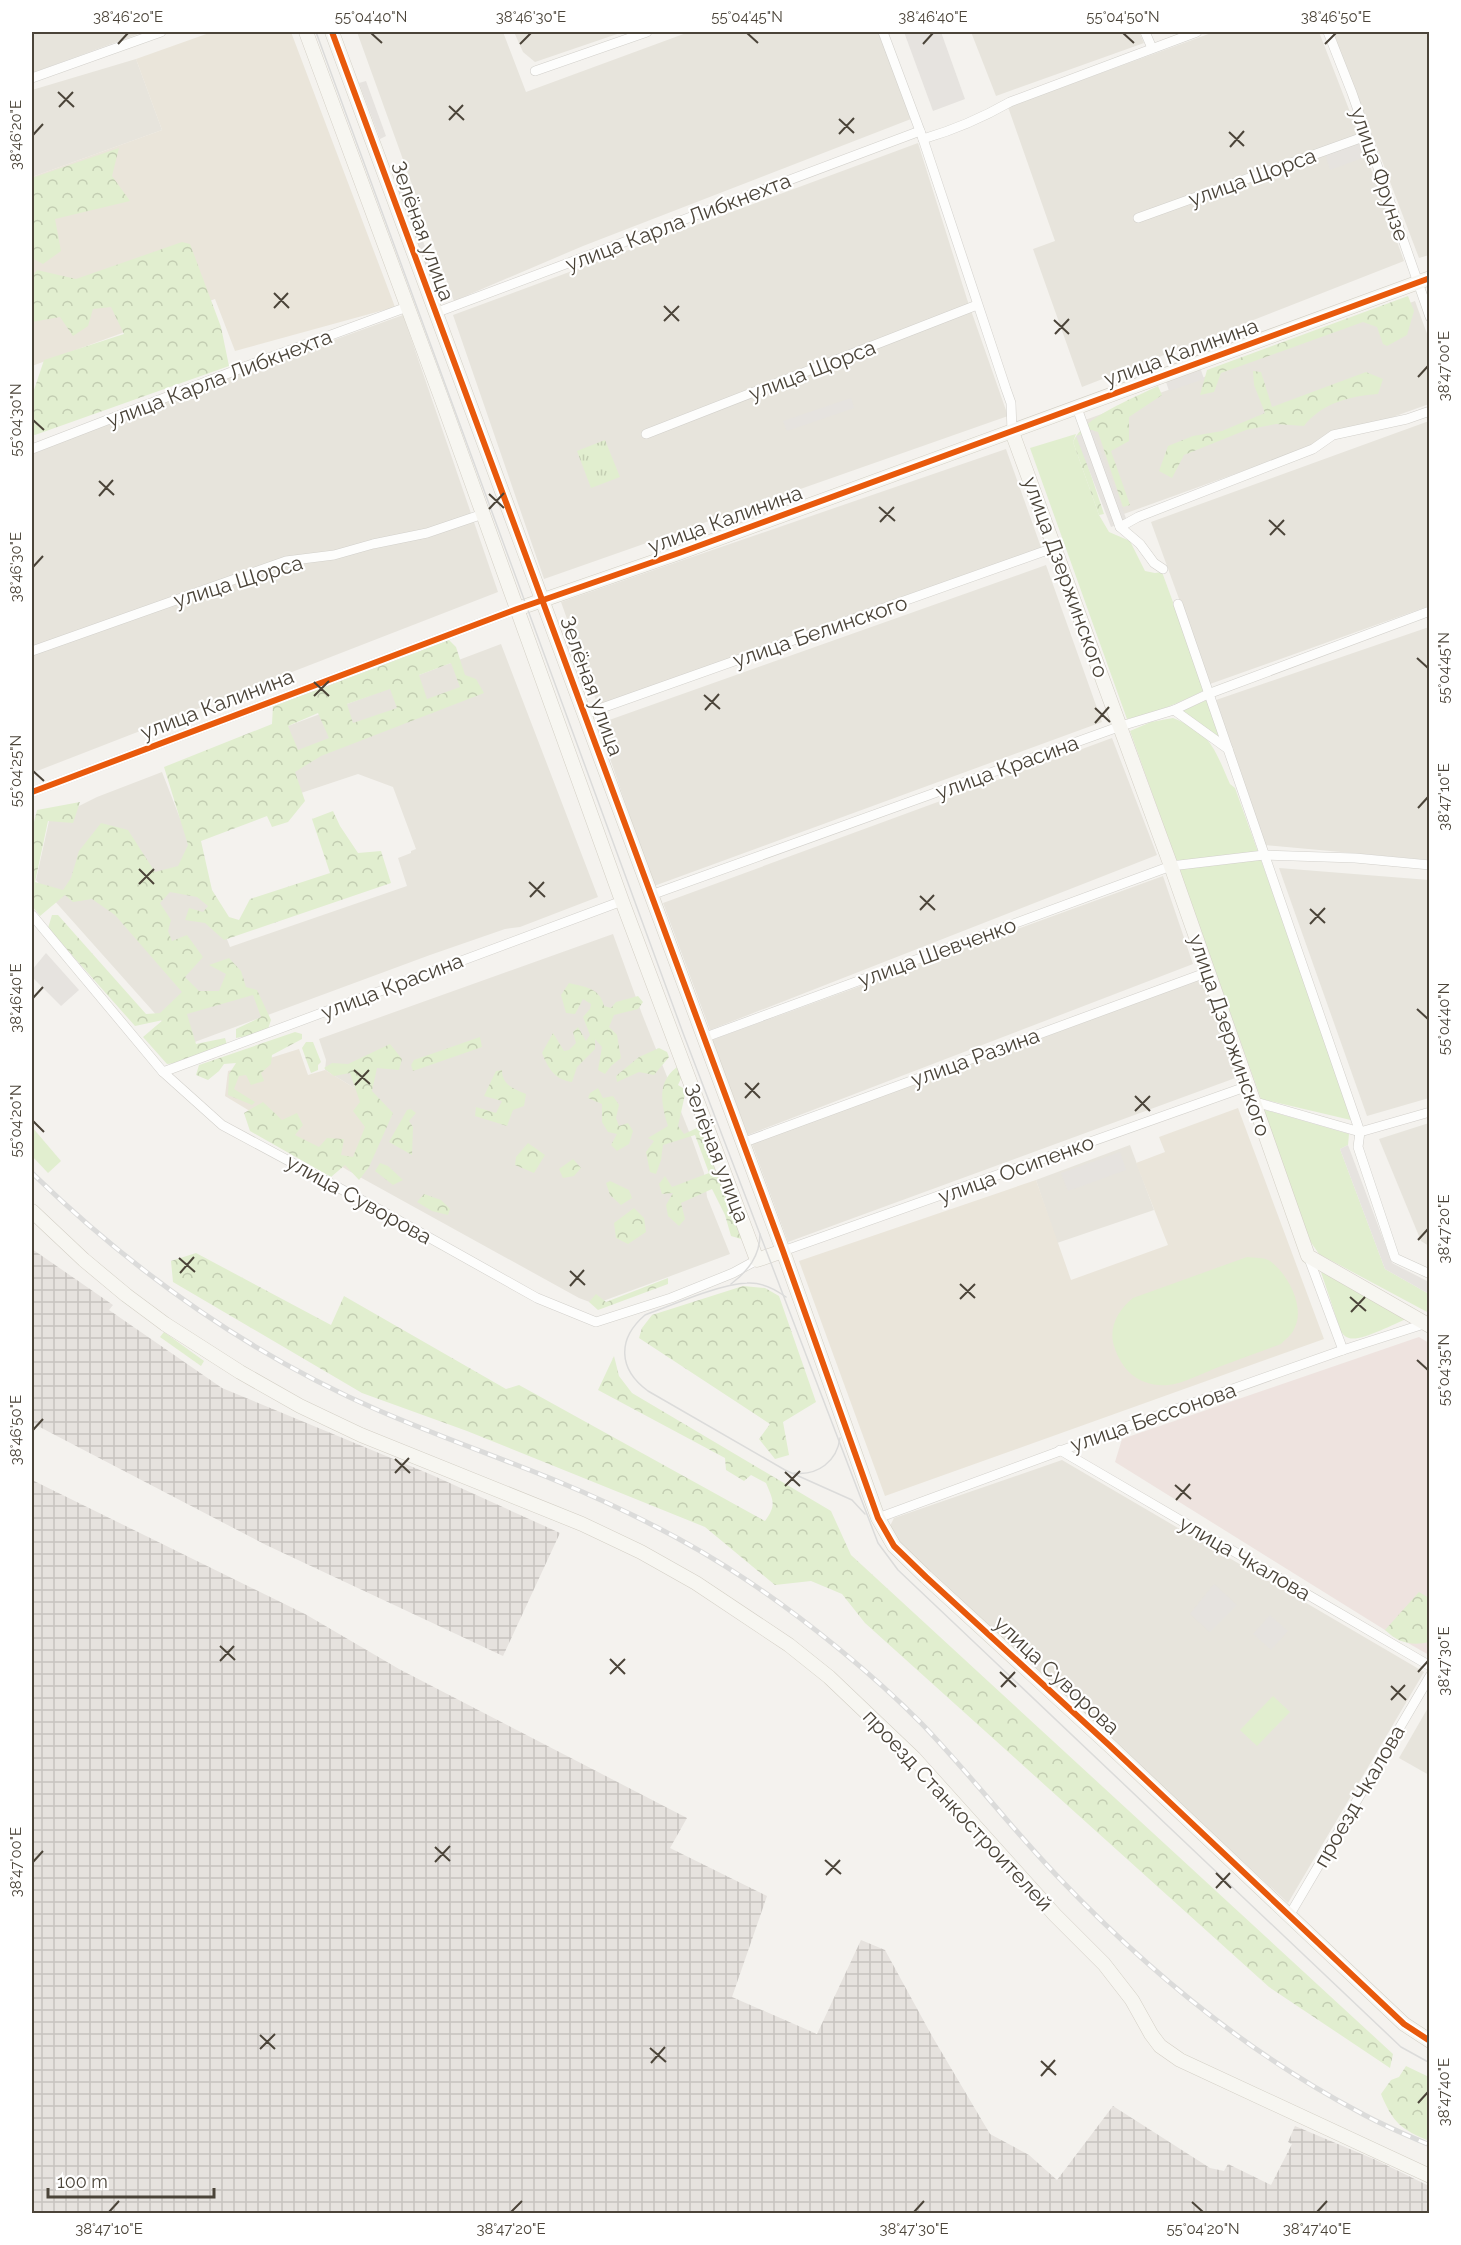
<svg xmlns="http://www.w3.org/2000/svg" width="1461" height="2245" viewBox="0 0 1461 2245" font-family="Raleway,sans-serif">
	<defs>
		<pattern id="industrial-grid" width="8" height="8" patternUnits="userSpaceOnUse" patternTransform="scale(1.5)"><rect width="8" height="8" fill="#e6e2de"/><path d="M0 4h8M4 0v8" fill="none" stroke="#c7c3bf"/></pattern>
		<pattern id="forest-crowns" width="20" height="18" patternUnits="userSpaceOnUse" patternTransform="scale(1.5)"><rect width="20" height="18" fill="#e1eecf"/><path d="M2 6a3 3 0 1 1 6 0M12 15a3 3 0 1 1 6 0" fill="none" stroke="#c3cdb2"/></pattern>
		<pattern id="park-tufts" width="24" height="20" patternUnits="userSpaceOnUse" patternTransform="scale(1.5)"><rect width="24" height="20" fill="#e1eecf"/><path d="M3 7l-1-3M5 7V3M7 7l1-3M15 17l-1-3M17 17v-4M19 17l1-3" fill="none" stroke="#c3cdb2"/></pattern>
	</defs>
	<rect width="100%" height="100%" fill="#f4f2ee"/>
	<g fill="#e7e4dc">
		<path d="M32,32H144L32,73Z"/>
		<path d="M357,32H503L526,92L689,32H879L911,119L583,246L454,301Z"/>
		<path d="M514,32H623L535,62L523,52Z"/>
		<path d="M971,32H1139L1144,43L996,96Z"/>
		<path d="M1214,32H1319L1357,130L1404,261L1082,387L1033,249L1055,241L1008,107Z"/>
		<path d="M1333,32H1429V255L1419,258Z"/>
		<path d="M136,59L162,130L32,177V90Z"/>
		<path d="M918,143L967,299L1008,416L544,579L453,315Z"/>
		<path d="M1415,301L1429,339V404L1121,515L1085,420Z"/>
		<path d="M403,315L498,592L32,773V449Z"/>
		<path d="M1429,421V606L1210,684L1151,522Z"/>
		<path d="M1006,449L1042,550L598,706L561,602Z"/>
		<path d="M1046,565L1102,722L654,886L598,724Z"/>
		<path d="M1429,627V860L1265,845L1216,700Z"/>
		<path d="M501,644L598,897L520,927L505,929L430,955L184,1046L36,880L49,821L97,797L162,772L230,947L407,886L398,858L411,853V851L416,849L393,787L358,774L295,795L288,726L390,688L419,675Z"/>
		<path d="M1112,738L1157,855L710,1030L663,903Z"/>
		<path d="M1279,868L1429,880V1098L1367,1116Z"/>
		<path d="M1163,876L1193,964L748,1135L712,1040Z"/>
		<path d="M613,934L642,1014L692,1139L704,1173L707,1197L730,1254L595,1304L579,1298L349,1171L384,1106L325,1070L326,1060L319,1039Z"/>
		<path d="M1202,979L1238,1077L788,1242L752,1144Z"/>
		<path d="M1429,1123H1430L1429,1246L1421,1241L1379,1139Z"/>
		<path d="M1130,1145L1154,1210L1057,1243L1036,1180Z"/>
		<path d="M1062,1460L1424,1672L1288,1903L893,1537L890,1526L894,1518Z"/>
		<path d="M1429,1706V1775L1399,1758Z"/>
	</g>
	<g fill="url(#industrial-grid)">
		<path d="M32,1249L113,1305L109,1310L222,1388L432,1475L560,1533L503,1656L266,1545L32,1423Z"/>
		<path d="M32,1480L305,1614L399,1669L687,1818L670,1848L767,1896L732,1997L817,2034L861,1940L885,1950L932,2036L990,2134L1029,2155L1057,2180L1113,2106L1210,2168L1224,2171L1228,2164L1271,2185L1292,2144L1288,2142L1295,2126L1376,2160L1429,2186V2213H32Z"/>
	</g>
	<g fill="#eae5da">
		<path d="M212,32H291L395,307L235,351L215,299L32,366V177L162,130L136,59Z"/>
		<path d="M299,1049L308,1075L325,1070L384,1106L349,1171L225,1096L228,1071Z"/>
		<path d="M1238,1108L1324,1339L885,1496L799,1261L1036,1180L1071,1280L1168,1245L1136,1163L1165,1152L1159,1137Z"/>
	</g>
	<path fill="#eee3df" d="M1419,1337L1429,1343V1655L1385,1630L1115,1462L1122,1439Z"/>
	<g fill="#e1eecf">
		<path d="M1076,434L1073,442L1099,515L1109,532L1130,541L1145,571L1155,573L1162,572L1205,690C1180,702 1154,714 1127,719L1030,448Z"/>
		<path d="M1209,699L1223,740L1183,713L1184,710Z"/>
		<path d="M1173,718C1212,734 1214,748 1230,784L1235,788L1355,1121L1261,1099L1130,731L1151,722Z"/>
		<path d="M1262,1109L1349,1134L1348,1145L1340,1149L1385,1269L1429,1294V1313L1319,1254L1310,1241Z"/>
		<path d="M32,1127L61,1161L48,1173L32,1156Z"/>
		<path d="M1247,1257C1254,1258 1264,1257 1270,1261C1288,1274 1306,1308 1294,1329C1292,1335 1285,1339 1281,1344C1259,1352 1238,1360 1216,1368C1203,1373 1182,1384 1168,1385C1139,1387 1122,1371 1114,1346C1108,1327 1119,1309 1133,1298Z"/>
		<path d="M1321,1272L1406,1319C1394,1324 1360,1342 1349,1338C1345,1337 1344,1335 1341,1332Z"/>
		<path d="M164,1332L204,1361L201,1366L160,1337Z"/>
		<path d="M1273,1696L1290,1712L1257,1746L1240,1730Z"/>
	</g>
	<g fill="url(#forest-crowns)" fill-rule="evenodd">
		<path d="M119,148L112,176L130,201L55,219L61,251L43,264L32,258V178Z"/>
		<path d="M182,242L190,244L221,327L229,366L35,435L32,434V391L34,390L44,360L124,334L111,307L93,309L88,326L73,336L60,317L32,322V276L37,270L76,279Z"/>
		<path d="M1408,296L1414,311L1407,335L1387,346L1383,344L1377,327L1363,322L1221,373L1214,392L1200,395L1207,370Z"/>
		<path d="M1253,371L1261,372L1272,407L1366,372L1383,379L1378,394C1350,396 1322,403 1304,426L1276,424L1246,430L1184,455L1172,478L1159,471L1168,446L1193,436L1222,431L1265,413L1254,385Z"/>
		<path d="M1158,386L1162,395L1129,417V441L1111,451L1130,505L1123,507L1098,432L1088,429L1080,442L1104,514L1099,515L1073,442C1083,417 1134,398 1158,386Z"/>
		<path d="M446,637L456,647L465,675L476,679L484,693L321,756L295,772L305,801L288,822L272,827L267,816L201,841L212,890L229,917L239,920L250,899L330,873L312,819L333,811L340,826L358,853L381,851L391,883L224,940L205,923L185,920L189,908L203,912L208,906L197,897L170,892L160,903L171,920L168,931L172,941L187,935L203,957L185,977L199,991H219L226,974L209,965L229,958L241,971L246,987L257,990L271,1020L267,1032L236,1038V1029L261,1017L253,995L187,1014L196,1044L225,1038L227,1045L187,1062L167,1064L143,1037L163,1020L135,1026L48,928L52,915H58L146,1014L160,1013L182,992L115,915L92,899L73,902L65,895L40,916L32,906V830L37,810L80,802L73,823L48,821L35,882L63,890L71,878L79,851L101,823L128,830L155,872L178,866L188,845L164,767L272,724L273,705ZM451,663L460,687L427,699L419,675ZM390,689L397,708L353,723L347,704ZM318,713L329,738L298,750L288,726Z"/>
		<path d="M569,983C585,987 600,988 604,1006L611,1008L616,1002L638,996L643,1002L638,1009L614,1015L609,1027L617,1035L621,1058L611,1066L605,1074L598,1070L602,1047L595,1039V1049L577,1067L572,1082C555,1080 548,1068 542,1053L553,1033L564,1051L569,1050L576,1043L573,1032L578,1027L586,1041L590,1035L583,1017L590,1009L591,1004L583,999L575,1014L566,1013L561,995Z"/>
		<path d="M295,1032L302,1034V1039L272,1055L271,1064L261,1073L264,1081L251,1085L246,1075L239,1076L234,1089L255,1102L252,1105L228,1095L229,1074L236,1063L224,1064L219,1071L208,1080L196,1075L199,1065Z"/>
		<path d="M480,1037L482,1047L413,1071L411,1065L414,1060Z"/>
		<path d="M306,1042H313L321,1062L318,1065V1070L311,1073L302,1048Z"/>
		<path d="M390,1044L402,1059L399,1070L377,1068L372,1091L393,1113L369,1167L359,1180L345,1165L331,1177L250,1131L244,1113L263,1102L282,1120L297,1113L303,1125L295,1135L319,1147L327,1138L344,1139L341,1155L353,1157L365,1127L353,1111L360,1102L350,1073L334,1076L324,1068L332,1063L348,1064Z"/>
		<path d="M659,1048L667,1052L669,1057L654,1075L639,1072L617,1082L616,1076L639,1057Z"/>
		<path d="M680,1065L685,1070L678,1085L686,1090L678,1126L684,1134L697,1128L708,1138L748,1241L731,1236L725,1215L712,1189L681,1203L685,1219L679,1226L668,1216L666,1205L673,1193L662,1194L659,1184L665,1176L672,1187L709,1173L695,1135L663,1145L661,1160L656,1174L650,1172L646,1152L654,1141L648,1138L668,1126C661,1103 656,1080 680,1065Z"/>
		<path d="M502,1070C502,1085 514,1089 526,1094L524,1106L513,1110L507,1126L475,1116L476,1107L496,1113L502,1101L484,1096L496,1071Z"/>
		<path d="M598,1088L603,1098L613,1096L619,1105L616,1118L619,1126L628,1123L633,1131L629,1144L617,1151L611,1145L617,1134L608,1132L602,1122V1104L588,1098L590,1093Z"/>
		<path d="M411,1109L416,1113L409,1121L413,1127L412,1155L389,1142L407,1110Z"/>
		<path d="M528,1143L545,1155L534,1173L515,1165L516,1157Z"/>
		<path d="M573,1159L581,1168L574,1176L563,1178L559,1169Z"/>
		<path d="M380,1163L388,1166L403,1180L393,1185L375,1171Z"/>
		<path d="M610,1181L629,1190L632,1198L621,1205L610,1195L606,1183Z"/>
		<path d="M424,1194L441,1200L450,1209L448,1215L432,1211L417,1202Z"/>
		<path d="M634,1208L644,1218L646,1232L628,1244L616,1238L614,1223Z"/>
		<path d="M196,1253L331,1325L344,1296L506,1389L519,1385L765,1521C777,1505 773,1500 766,1483L751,1475L744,1481L726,1470L725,1458L598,1390L614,1356L619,1376L632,1393L831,1511L851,1555L1393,2054L1390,2068L1269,1987L865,1623L842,1594L811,1581L775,1585L705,1527L467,1431L362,1393L173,1282L171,1261Z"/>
		<path d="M668,1278V1284L598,1310L589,1302L596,1294L606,1302Z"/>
		<path d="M743,1286L765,1288L779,1296L816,1402L783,1422L789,1455L775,1459L759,1439L770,1424L639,1338L642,1328L652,1315Z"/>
		<path d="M1419,1592L1429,1598V1642C1411,1646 1399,1643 1385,1630Z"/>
		<path d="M1406,2066L1429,2077V2141C1401,2129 1393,2123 1381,2094L1391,2080L1399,2077Z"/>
	</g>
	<path fill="url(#park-tufts)" d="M605,440L620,477L591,488L577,451Z"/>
	<g fill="#e6e3df">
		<path d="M904,32H941L965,99L933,111Z"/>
		<path d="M366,81L386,136L380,139L359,83Z"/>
		<path d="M1359,142L1365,157L1330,170L1325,154Z"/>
		<path d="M391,177L401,180L445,302L437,304Z"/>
		<path d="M1200,367L1204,379L1169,391L1165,379Z"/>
		<path d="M851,398L854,408L787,431L783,421Z"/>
		<path d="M1093,430L1127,521L1111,527L1076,436Z"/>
		<path d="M46,953L79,990L61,1006L32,977V970Z"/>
		<path d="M1348,1145L1392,1263L1429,1282V1294L1385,1269L1340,1149Z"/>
		<path d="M1120,1152L1126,1170L1068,1191L1061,1173Z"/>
		<path d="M1214,1584L1237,1605L1210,1632L1190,1614Z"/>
		<path d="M1270,1615L1288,1631L1271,1650L1253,1634Z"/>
	</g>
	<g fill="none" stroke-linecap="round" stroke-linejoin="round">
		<g stroke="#d2d0cb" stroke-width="10">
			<g id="street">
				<path d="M883,32L923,139L1006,389L1011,403L1012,432"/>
				<path d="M1145,32L1152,48"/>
				<path d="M1328,32L1352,93L1430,317"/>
				<path d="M535,71L647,32"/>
				<path d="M32,78L161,32"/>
				<path d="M923,139C954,130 982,118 1010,102L1197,32"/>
				<path d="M1138,218L1366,136"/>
				<path d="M435,313L920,131"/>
				<path d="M1077,408L1120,527L1138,517L1313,449L1333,435L1407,419L1430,411"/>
				<path d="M646,434L977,305"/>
				<path d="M32,449L247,366L407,307"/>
				<path d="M1120,527L1140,544L1154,563L1163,569"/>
				<path d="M1178,604L1360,1132L1358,1147L1395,1258L1430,1274"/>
				<path d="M32,651L286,561L334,555L373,544L427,533L483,514"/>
				<path d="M1174,710L1228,749"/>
				<path d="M585,714L1056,547"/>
				<path d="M32,792L517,609"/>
				<path d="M651,895L1121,726L1174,710L1208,694L1430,611"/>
				<path d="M32,915L163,1072L222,1125L380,1210L537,1298L596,1322L671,1298L733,1273L757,1260"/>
				<path d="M703,1038L1171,866L1264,855L1355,858L1430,865"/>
				<path d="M163,1072L622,901"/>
				<path d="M1252,1101L1360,1132L1430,1112"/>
				<path d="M742,1143L1208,972"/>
				<path d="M783,1251L1248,1086"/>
				<path d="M1308,1256L1343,1350"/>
				<path d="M1060,1450L1430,1666"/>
				<path d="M878,1518L1128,1426L1343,1350L1427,1323"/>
				<path d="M1289,1916L1430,1676"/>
			</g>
		</g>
		<g stroke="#d3cfc5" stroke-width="15">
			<g id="secondary">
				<path d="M306,32L442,400L622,901L757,1260L783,1251"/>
				<path d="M332,32L783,1251L878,1518L894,1546L926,1577L1109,1745L1404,2024L1430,2041"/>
				<path d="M1012,432L1171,866L1308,1256L1430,1326"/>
				<path d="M517,609L679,553L1430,278"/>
				<path d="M32,1211L84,1260L126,1295L165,1324L240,1372L300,1406L361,1435L582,1524L641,1552L696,1583L789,1645L829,1677L914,1758L1055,1915L1104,1964L1132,2000L1151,2034L1160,2046L1180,2060L1430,2176"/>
			</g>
		</g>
		<use href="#street" stroke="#fdfdfc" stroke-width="9"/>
		<use href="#secondary" stroke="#f7f6f1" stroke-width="14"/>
		<g stroke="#dbdbda" stroke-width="1.5">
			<path d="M316,32L683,1033L878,1543L898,1570L1401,2047L1430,2063"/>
			<path d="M731,1284C748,1271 760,1256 760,1234"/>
			<path d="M786,1297C775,1289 761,1282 747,1283C720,1284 672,1305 645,1315C617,1339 618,1369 648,1391L785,1470L852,1500L865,1514"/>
			<path d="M794,1473C818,1476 837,1461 840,1438"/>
		</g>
		<g stroke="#dbdbda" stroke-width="5">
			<path id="rail" d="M32,1173C133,1271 249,1354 380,1411C438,1436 498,1457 557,1481C622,1508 689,1541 748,1581C806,1620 873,1674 922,1724C970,1774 1012,1829 1060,1879C1148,1971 1246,2052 1359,2112C1382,2125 1406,2135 1430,2145"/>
		</g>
		<use href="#rail" stroke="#fff" stroke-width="3" stroke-dasharray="9" stroke-linecap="butt"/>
		<g stroke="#fff" stroke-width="10">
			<g id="cycleway">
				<path d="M332,32L783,1251L878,1518L894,1546L926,1577L1109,1745L1404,2024L1430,2041"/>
				<path d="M32,792L517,609L679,553L1430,278"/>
			</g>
		</g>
		<use href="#cycleway" stroke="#e8590c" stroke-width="6"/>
	</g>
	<path fill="none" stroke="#4b4439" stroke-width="2" d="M371,33L382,43M747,33L758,43M1123,33L1134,43M118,44L128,33M520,44L531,33M923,44L933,33M1325,44L1336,33M58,92L74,107M449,106L464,120M59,107L73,92M839,119L854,133M449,120L463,105M1229,132L1244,146M839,134L854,118M33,135L43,124M1230,147L1244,131M274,293L289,308M664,306L679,321M274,308L288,293M1054,320L1069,334M664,321L679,306M1055,334L1069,319M1418,377L1428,366M33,420L44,430M99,481L114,495M489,494L504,508M99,496L113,480M879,507L895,521M489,509L504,493M1269,520L1285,535M880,522L894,507M1270,535L1284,520M33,567L43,556M1417,658L1428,668M314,682L329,696M704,695L720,709M314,696L329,681M1095,708L1110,722M705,710L719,694M1095,723L1109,707M33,771L44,781M1418,808L1428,797M139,869L154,884M529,882L545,897M139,884L154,869M920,896L935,910M530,897L544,882M1310,909L1325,923M920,910L934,895M1310,924L1325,908M33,998L43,987M1417,1009L1428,1019M354,1070L370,1084M745,1083L760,1098M355,1085L369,1070M1135,1096L1150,1111M745,1098L759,1083M1135,1111L1150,1096M33,1121L44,1132M1418,1240L1428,1229M179,1258L195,1272M570,1271L585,1285M180,1273L194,1257M960,1284L975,1298M570,1286L584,1270M1350,1297L1366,1311M960,1299L975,1284M1351,1312L1365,1297M1417,1360L1428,1370M33,1430L43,1419M395,1459L410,1473M785,1472L800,1486M395,1473L409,1458M1175,1485L1191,1499M785,1486L800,1471M1176,1500L1190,1484M220,1646L235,1660M610,1659L625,1674M220,1661L234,1646M1000,1672L1016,1687M1418,1672L1428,1661M610,1674L625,1659M1391,1686L1406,1700M1001,1687L1015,1672M1391,1700L1405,1685M435,1847L450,1861M825,1860L841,1874M33,1862L43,1851M435,1862L450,1846M1216,1873L1231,1888M826,1875L840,1860M1216,1888L1230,1873M260,2035L275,2049M650,2048L666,2062M260,2049L275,2034M1041,2061L1056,2075M651,2063L665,2047M1041,2076L1055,2060M1418,2103L1428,2092M1192,2202L1203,2212M109,2212L119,2201M511,2212L522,2201M914,2212L924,2201M1317,2212L1327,2201"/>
	<g text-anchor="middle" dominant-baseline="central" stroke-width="4.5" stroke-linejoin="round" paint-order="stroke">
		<g font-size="21" fill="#4b4439" stroke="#fff">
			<text transform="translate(1380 174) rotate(71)">улица Фрунзе</text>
			<text transform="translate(1252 177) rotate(-20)">улица Щорса</text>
			<text transform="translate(678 222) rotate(-21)">улица Карла Либкнехта</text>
			<text transform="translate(423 231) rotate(70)">Зелёная улица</text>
			<text transform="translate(1181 352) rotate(-20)">улица Калинина</text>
			<text transform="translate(812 370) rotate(-21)">улица Щорса</text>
			<text transform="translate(219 378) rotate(-21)">улица Карла Либкнехта</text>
			<text transform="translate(725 519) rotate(-20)">улица Калинина</text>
			<text transform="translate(1066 577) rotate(70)">улица Дзержинского</text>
			<text transform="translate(238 581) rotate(-17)">улица Щорса</text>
			<text transform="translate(820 631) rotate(-19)">улица Белинского</text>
			<text transform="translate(592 686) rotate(70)">Зелёная улица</text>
			<text transform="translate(217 704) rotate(-21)">улица Калинина</text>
			<text transform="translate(1007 767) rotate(-20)">улица Красина</text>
			<text transform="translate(937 952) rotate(-20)">улица Шевченко</text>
			<text transform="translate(392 986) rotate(-21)">улица Красина</text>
			<text transform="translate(1230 1035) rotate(71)">улица Дзержинского</text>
			<text transform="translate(975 1057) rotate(-20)">улица Разина</text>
			<text transform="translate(717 1153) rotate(69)">Зелёная улица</text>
			<text transform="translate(1016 1169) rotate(-20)">улица Осипенко</text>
			<text transform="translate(359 1199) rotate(29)">улица Суворова</text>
			<text transform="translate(1153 1417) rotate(-19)">улица Бессонова</text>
			<text transform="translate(1245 1558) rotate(30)">улица Чкалова</text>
			<text transform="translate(1057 1675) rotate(43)">улица Суворова</text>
			<text transform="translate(1359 1796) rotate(-60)">проезд Чкалова</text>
			<text transform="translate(958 1810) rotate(47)">проезд Станкостроителей</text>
		</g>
	</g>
	<rect width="1461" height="2245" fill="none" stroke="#ffffff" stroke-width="66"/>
	<path d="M48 2188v9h166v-9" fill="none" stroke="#4b4439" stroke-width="3"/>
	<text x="57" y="2188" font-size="18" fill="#4b4439" stroke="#ffffff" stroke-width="4.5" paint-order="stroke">100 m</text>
	<rect x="33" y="33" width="1395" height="2179" fill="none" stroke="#4b4439" stroke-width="2"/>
	<g font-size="15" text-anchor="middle" fill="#4b4439">
		<text x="128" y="22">38°46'20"E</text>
		<text x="371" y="22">55°04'40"N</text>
		<text x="531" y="22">38°46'30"E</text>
		<text x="747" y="22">55°04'45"N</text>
		<text x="933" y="22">38°46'40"E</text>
		<text x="1123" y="22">55°04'50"N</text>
		<text x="1336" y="22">38°46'50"E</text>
		<text transform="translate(16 135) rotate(-90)" y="5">38°46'20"E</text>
		<text transform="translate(1444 366) rotate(-90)" y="5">38°47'00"E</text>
		<text transform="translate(16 420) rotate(-90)" y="5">55°04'30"N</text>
		<text transform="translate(16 567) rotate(-90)" y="5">38°46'30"E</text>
		<text transform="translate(1444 668) rotate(-90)" y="5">55°04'45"N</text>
		<text transform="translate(16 771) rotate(-90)" y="5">55°04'25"N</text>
		<text transform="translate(1444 797) rotate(-90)" y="5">38°47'10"E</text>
		<text transform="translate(16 998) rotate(-90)" y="5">38°46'40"E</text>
		<text transform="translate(1444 1019) rotate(-90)" y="5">55°04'40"N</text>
		<text transform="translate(16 1121) rotate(-90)" y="5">55°04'20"N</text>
		<text transform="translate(1444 1229) rotate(-90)" y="5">38°47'20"E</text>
		<text transform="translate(1444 1370) rotate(-90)" y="5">55°04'35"N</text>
		<text transform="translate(16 1430) rotate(-90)" y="5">38°46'50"E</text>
		<text transform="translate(1444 1661) rotate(-90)" y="5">38°47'30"E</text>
		<text transform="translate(16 1862) rotate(-90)" y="5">38°47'00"E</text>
		<text transform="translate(1444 2092) rotate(-90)" y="5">38°47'40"E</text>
		<text x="109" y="2234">38°47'10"E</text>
		<text x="511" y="2234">38°47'20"E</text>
		<text x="914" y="2234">38°47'30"E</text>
		<text x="1203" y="2234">55°04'20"N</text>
		<text x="1317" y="2234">38°47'40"E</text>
	</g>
</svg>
